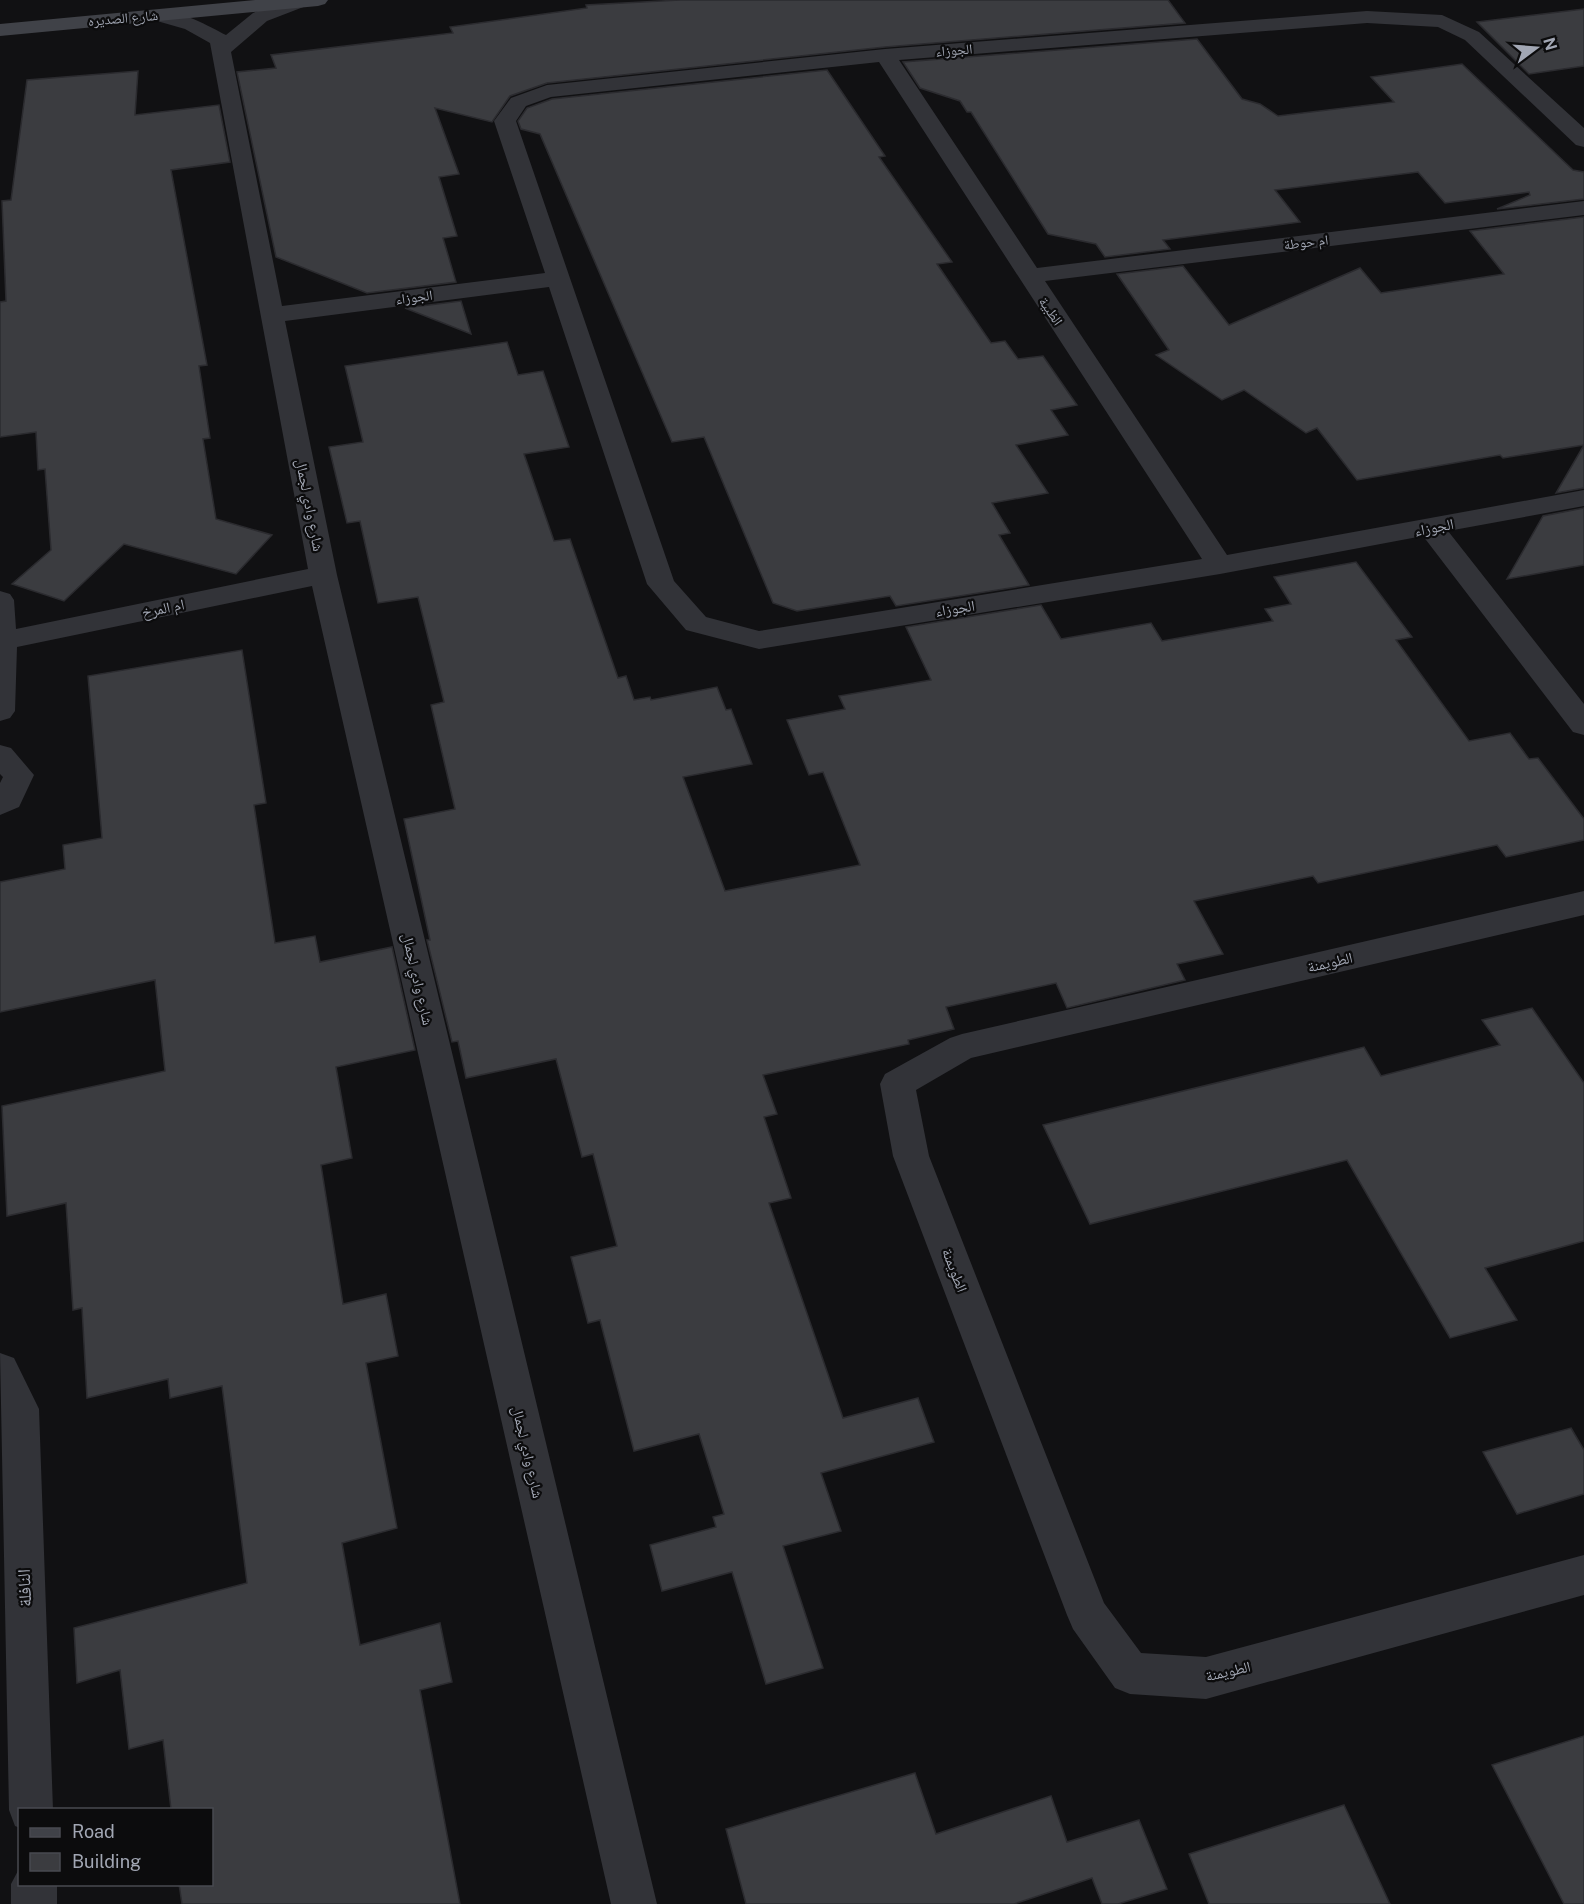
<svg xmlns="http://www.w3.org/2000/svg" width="1584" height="1904" viewBox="0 0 1584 1904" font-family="'Public Sans','Noto Naskh Arabic',sans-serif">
	<rect width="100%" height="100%" fill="#111113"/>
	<g fill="#3b3c40" stroke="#2b2b2f" stroke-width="1.5">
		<path d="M680,0H1168L1185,23L885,47L547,83L510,96L492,122L435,108L459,174L439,177L457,236L443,238L456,282L367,293L276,257L237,72L276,68L271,55L453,33L450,27L587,8L586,5Z"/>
		<path d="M1584,9V66L1529,74L1477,22Z"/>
		<path d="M1197,39L1242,99L1260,104L1278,116L1394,102L1371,77L1462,64L1573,170L1584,172V199L1497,209L1530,195L1529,192L1445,203L1418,172L1275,190L1300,222L1163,240L1170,249L1105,257L1096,244L1048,234L971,112H967L960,101L920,88L903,62Z"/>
		<path d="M827,70L885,156L879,157L952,262L937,264L991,343L1005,341L1018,359L1043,356L1077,405L1051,410L1068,435L1016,445L1048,493L992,503L1010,533L999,535L1029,585L896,606L890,596L797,611L773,603L704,437L672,442L540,134L521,129L518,121L527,108L552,99Z"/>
		<path d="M138,71L135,115L219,105L230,162L171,170L207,365L199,366L210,438L203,439L216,519L272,535L236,574L124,544L64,601L12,584L51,550L45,469L38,470L36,432L0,437V302L6,301L2,201L11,200L27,80Z"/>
		<path d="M1584,217V488L1556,493L1584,445L1503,458L1500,455L1357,480L1317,428L1306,433L1244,390L1222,400L1156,355L1169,350L1117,274L1183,266L1229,325L1360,268L1381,293L1504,274L1470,231Z"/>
		<path d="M461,301L471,334L405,308Z"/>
		<path d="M507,342L518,375L543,371L569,447L524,454L554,541L570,539L618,678L626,676L634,700L650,697L651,700L717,687L726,710L731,709L752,764L683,777L725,891L860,865L823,772L809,775L787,720L845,709L839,696L931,680L906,627L1041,605L1061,639L1151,623L1162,641L1273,621L1265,609L1291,604L1274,577L1356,562L1412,637L1396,640L1469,741L1510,733L1529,759L1538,758L1584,819V840L1506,857L1497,845L1318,883L1313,876L1194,901L1223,954L1177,964L1185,980L1067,1008L1056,983L946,1007L954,1029L908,1040L909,1044L763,1075L777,1114L764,1117L791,1198L769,1203L843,1418L918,1398L934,1442L821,1473L841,1531L783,1546L823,1668L766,1684L732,1572L662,1591L650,1545L716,1527L713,1517L724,1514L699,1434L634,1451L600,1320L588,1323L571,1257L617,1246L593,1154L582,1157L556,1059L466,1078L458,1041L452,1042L427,940H430L404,819L455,809L431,705L444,702L418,597L378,603L360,521L347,523L329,447L363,442L345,366Z"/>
		<path d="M1584,508V565L1507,579L1543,516Z"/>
		<path d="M242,650L266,803L254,805L275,943L315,936L320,962L392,947L415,1050L336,1067L352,1158L321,1165L343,1304L386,1294L398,1356L366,1363L397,1528L342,1543L360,1645L440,1623L452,1682L420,1690L460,1904H182L179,1884H212V1809H171L163,1740L129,1749L120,1670L77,1683L74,1628L247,1583L222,1386L170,1398L168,1379L87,1398L82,1308L73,1310L66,1203L7,1216L2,1106L165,1071L155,980L0,1012V882L65,869L63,845L102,838L88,676Z"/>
		<path d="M1532,1008L1584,1083V1241L1485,1268L1517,1320L1450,1338L1347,1160L1090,1224L1043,1125L1364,1047L1381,1076L1500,1045L1482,1020Z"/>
		<path d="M1571,1428L1584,1450V1494L1517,1514L1483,1452Z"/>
		<path d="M1584,1736V1904H1564L1492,1765Z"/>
		<path d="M915,1773L936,1834L1051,1796L1067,1842L1139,1820L1167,1889L1118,1904H1102L1092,1878L1014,1904H746L726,1829Z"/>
		<path d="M1344,1805L1390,1904H1209L1189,1854Z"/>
	</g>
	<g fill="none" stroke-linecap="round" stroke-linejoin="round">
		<g fill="#323338" fill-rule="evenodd">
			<path d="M286,0L309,2L306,6L267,21L231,52L282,306L545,273L494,121L511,98L547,85L885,49L1367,11L1442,15L1479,32L1584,128V147L1576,145L1465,40L1438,27L1367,23L899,60L1037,268L1584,201V215L1045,281L1227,555L1584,490V506L1448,531L1584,704V735L1573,732L1423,536L1220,574L759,649L686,630L647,584L549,287L285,321L337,575L657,1904H611L312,586L17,647L15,711L10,718L0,721V591L10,594L14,600L16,629L308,569L210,43L185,29L150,19L147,15L150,11C171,5 207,25 226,35L253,13ZM879,62L1202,559L759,631L706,617L674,581L516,121L526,106L551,97Z"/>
			<path d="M0,745L11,748L34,775L19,807L0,815V783L3,777L0,774Z"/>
			<path d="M1584,891V915L971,1058L916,1090L929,1156L1104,1603L1141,1653L1206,1657L1584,1555V1595L1206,1699L1130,1694L1115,1688L1073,1629L1067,1615L893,1156L880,1084L885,1074L950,1038L962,1034Z"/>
			<path d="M0,1353L14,1358L39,1409L53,1810H20V1828L15,1826L9,1810Z"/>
			<path d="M20,1867V1884H57V1904H11V1884Z"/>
		</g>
		<path fill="#404248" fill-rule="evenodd" d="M255,0H328L325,4L318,6L0,36V24Z"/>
	</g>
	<g text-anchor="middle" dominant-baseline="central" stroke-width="4.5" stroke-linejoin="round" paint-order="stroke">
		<g font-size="14" fill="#a2a7b4" stroke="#0c0c0d">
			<text transform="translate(123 18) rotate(-5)">شارع الصديره</text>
			<text transform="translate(954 50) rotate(-5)">الجوزاء</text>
			<text transform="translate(1306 242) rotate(-7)">ام حوطة</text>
			<text transform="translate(414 297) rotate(-7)">الجوزاء</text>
			<text transform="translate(1051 311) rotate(56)">الظبية</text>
		</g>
		<g font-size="15" fill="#a2a7b4" stroke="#0c0c0d">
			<text transform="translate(310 505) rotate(79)">شارع وادي لجمال</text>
			<text transform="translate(1434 527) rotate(-11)">الجوزاء</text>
			<text transform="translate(163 608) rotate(-12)">ام المرخ</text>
			<text transform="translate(955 608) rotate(-9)">الجوزاء</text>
			<text transform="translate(1330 962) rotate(-13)">الطويمنة</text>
			<text transform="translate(418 979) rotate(77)">شارع وادي لجمال</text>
			<text transform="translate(955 1270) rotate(69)">الطويمنة</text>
			<text transform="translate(528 1452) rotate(77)">شارع وادي لجمال</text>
			<text transform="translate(1228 1671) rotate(-13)">الطويمنة</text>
		</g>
		<g font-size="18" fill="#a2a7b4" stroke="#0c0c0d">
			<text transform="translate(24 1588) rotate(-92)">النافلة</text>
		</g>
	</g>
	<rect x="18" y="1808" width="195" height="78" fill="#0c0c0d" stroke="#484a50" stroke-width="1.5"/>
	<rect x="30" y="1828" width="30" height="9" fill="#404248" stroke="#484a50" stroke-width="1.5"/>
	<text x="72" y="1838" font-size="18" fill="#a2a7b4">Road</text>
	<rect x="30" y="1853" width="30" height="18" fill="#3b3c40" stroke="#484a50" stroke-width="1.5"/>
	<text x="72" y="1868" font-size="18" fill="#a2a7b4">Building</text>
	<g transform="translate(1536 48) rotate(74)" stroke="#0c0c0d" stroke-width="4.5" paint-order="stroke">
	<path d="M0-4.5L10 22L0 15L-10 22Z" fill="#a2a7b4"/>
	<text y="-9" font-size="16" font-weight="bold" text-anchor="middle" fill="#a2a7b4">N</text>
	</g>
</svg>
